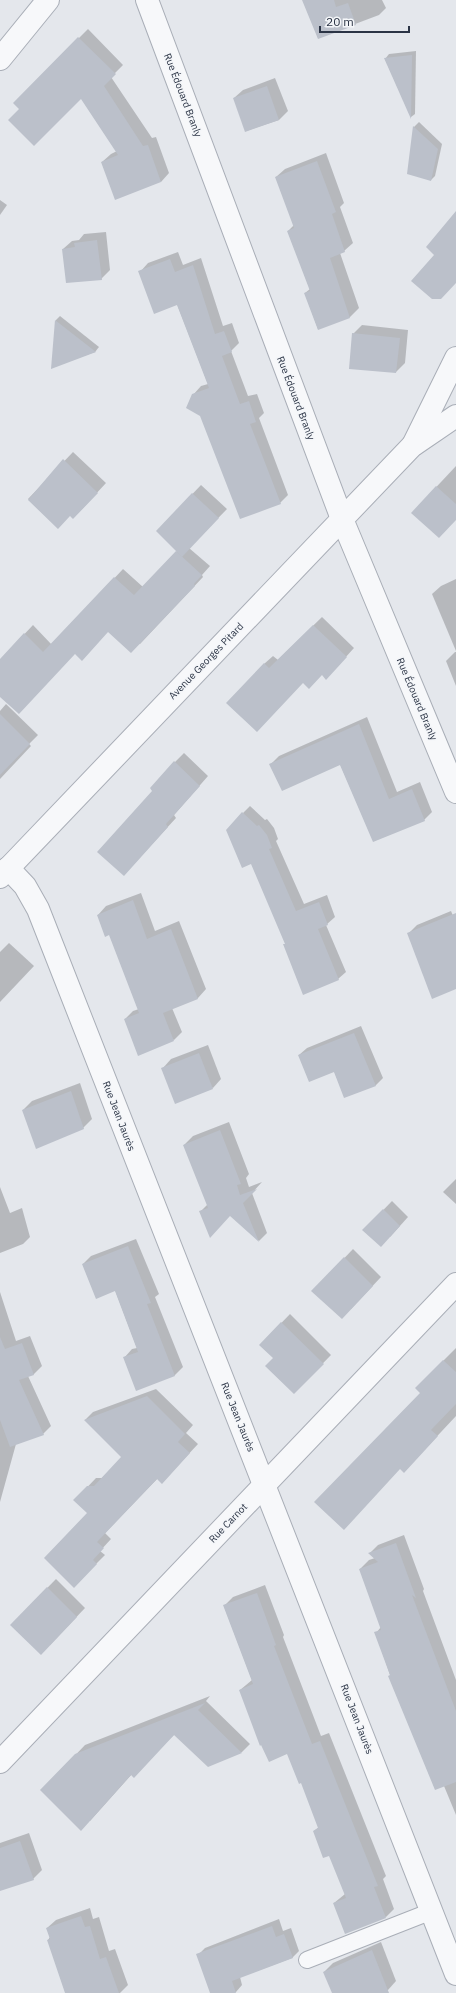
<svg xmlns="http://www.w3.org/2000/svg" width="456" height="1993" viewBox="0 0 456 1993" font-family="'IBM Plex Sans',sans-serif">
	<rect width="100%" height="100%" fill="#e4e7ec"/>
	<g fill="#0003">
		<path d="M312,0H382L386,8L379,15L318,38Z"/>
		<path d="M88,29L123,65L111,77L152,138L156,137L169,173L161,182L102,162L111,154L117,151L81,97L20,109L14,103Z"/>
		<path d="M416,51L415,114L411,117L385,59L389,54Z"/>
		<path d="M275,78L288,111L279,120L246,131L234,98L243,90Z"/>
		<path d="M419,122L442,144L435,176L431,180L408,173L414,127Z"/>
		<path d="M326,153L344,203L340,207L353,243L344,251L340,253L359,308L350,317L318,329L305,293L310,289L288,231L294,225L276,177L285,169Z"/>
		<path d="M0,200L7,205L0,215Z"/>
		<path d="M106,232L110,270L101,279L63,249L72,241L79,240L84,234Z"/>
		<path d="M178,252L183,265L201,258L223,326L232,323L239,343L231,351L248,396L257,394L264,413L259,418L288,495L280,503L193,395L201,386L208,384L177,304L140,272L148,263Z"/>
		<path d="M60,316L99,347L95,352L52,367L56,320Z"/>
		<path d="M362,325L408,330L405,363L396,372L353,334Z"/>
		<path d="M73,452L106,483L82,509L70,515L58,527L28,499Z"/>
		<path d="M456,466V519L412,513Z"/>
		<path d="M201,485L227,509L189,548L210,566L202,575L203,577L140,644L109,631L75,653L0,695V660L33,625L52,645L123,569L143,587L177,551L157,531Z"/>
		<path d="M456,579V651L432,594L441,586Z"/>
		<path d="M322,617L354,648L334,670L303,682L265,722L264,664L273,656L278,660Z"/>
		<path d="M455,652H456V686L446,661Z"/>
		<path d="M6,704L38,735L29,744L31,746L0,779V711Z"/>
		<path d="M367,717L397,792L420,782L432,812L424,820L374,841L340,764H271L279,756Z"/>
		<path d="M184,753L208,776L174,815L176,818L132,866L154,791L175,762Z"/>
		<path d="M250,806L265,820L267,819L274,828L278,839L276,841L304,904L327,895L335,917L326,925L346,972L338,979L284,945L286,943L243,813Z"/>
		<path d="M141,893L155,931L179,921L206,989L198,998L172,1008L182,1032L174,1040L125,1019L133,1011L139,1009L110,934L98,915L106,906Z"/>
		<path d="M451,911L456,923V988L409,933L417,925Z"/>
		<path d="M9,943L34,966L0,1002V952Z"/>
		<path d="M361,1026L383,1078L376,1085L345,1097L334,1071L299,1055L307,1048Z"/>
		<path d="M208,1045L221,1079L213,1088L163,1068L171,1059Z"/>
		<path d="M80,1083L92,1119L83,1128L23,1110L32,1101Z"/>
		<path d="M229,1122L249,1174L246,1178L249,1187L262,1182L252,1193L267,1233L259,1241L231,1215L200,1212L208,1204L184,1145L193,1136Z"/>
		<path d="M456,1179V1204L443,1192Z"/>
		<path d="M0,1187L10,1213L22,1208L30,1237L23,1244L0,1253Z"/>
		<path d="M392,1201L408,1217L390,1237L364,1230Z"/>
		<path d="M136,1239L159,1294L155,1297L183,1367L175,1375L137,1389L124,1358L132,1349L137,1348L115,1290L83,1264L91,1256Z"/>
		<path d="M353,1249L381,1277L351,1309L313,1291Z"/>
		<path d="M0,1292L16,1341L30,1336L42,1366L34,1374L28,1376L51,1426L43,1434L16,1444L0,1502Z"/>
		<path d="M290,1314L331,1355L294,1393L274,1358L260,1345Z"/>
		<path d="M456,1348V1416L412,1463L421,1393L416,1388Z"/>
		<path d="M156,1389L193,1425L186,1433L198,1444L170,1474L158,1478L105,1533L111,1539L100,1551L105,1555L74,1586L88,1513L75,1500L96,1478H102L123,1457L85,1420L93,1412Z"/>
		<path d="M404,1535L424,1589L423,1591L456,1680V1815L444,1786L390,1675L376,1633L381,1627L360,1569L369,1560L375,1558L370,1553L378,1545Z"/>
		<path d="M56,1579L85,1608L50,1645L11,1625Z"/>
		<path d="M265,1585L284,1635L283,1637L321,1736L329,1733L386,1876L383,1879L394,1909L386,1917L334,1903L345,1894L330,1855L314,1831L319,1827L301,1781L288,1753L240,1690L252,1680L224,1606L233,1597Z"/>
		<path d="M210,1696L206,1701L250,1744L242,1752L208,1766L175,1734L132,1774L90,1821L42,1790L85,1745Z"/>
		<path d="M29,1833L42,1870L33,1879L0,1890V1843Z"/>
		<path d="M90,1908L93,1919L99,1917L109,1951L115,1949L128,1985L120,1993H66L48,1940L50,1937L47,1928L56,1920Z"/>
		<path d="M279,1919L283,1931L291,1928L299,1951L292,1958L240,1977L242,1985L236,1992L212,1993L198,1955L205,1948Z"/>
		<path d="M381,1942L396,1981L388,1990L380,1993H333L324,1972L333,1963Z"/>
	</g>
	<g fill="#bbc0ca">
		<path d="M302,0H334L336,7L348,3L356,25L318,39Z"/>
		<path d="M78,37L116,74L104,86L143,146L148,145L161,182L115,200L101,162L118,155L81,99L34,146L8,120L19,109L13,103Z"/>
		<path d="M412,55L411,119L384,58Z"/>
		<path d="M267,86L279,120L245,132L233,98Z"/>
		<path d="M413,126L438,149L431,181L407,174Z"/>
		<path d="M317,161L336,212L332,214L345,252L330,258L350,318L318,330L304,293L310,291L287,231L294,228L275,177Z"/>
		<path d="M456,211V283L441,299H432L411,281L434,255L426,247Z"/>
		<path d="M97,240L102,280L66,283L62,249L75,247L74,243Z"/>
		<path d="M170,259L175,272L193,265L215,334L224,331L232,352L222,356L240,404L249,401L256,422L250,424L281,504L240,519L200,416L186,408L192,394L209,388L177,305L154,314L138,271Z"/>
		<path d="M55,320L96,352L51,369Z"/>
		<path d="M352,333L400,338L396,373L349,369Z"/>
		<path d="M63,459L98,493L73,519L70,516L58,529L28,500Z"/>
		<path d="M436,486L456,504V520L439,538L411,513Z"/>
		<path d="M192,493L219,518L182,557L156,531Z"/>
		<path d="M176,551L202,575L194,584L195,586L131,653L108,632L82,661L75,654L19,714L0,697V659L24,633L43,652L114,577L134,595Z"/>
		<path d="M313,625L347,657L326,680L322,675L309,689L303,683L257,732L226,703L264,663L269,668Z"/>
		<path d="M0,714L30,744L0,775Z"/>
		<path d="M359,724L389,799L412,789L425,821L373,842L340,765L282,791L269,764Z"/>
		<path d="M174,761L200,786L166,824L168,827L124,876L97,852L152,791L150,788Z"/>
		<path d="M242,812L257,826L259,825L267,835L272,848L269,849L296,911L319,902L328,925L318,929L339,980L303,995L283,944H285L251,864L242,868L226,830Z"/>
		<path d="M133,900L147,939L171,929L198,999L163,1013L174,1041L138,1056L124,1019L139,1013L109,935L105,937L97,915Z"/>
		<path d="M456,913V989L432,999L407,933Z"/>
		<path d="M354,1033L376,1086L344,1098L334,1072L309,1082L298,1055Z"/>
		<path d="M199,1053L213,1089L175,1104L161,1068Z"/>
		<path d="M71,1091L84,1129L36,1149L22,1110Z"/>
		<path d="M220,1130L241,1184L237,1185L240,1195L257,1189L243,1203L259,1242L230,1216L210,1238L199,1211L208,1208L183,1145Z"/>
		<path d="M383,1209L400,1226L381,1247L362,1230Z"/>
		<path d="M128,1246L151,1303L147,1304L175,1376L136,1391L123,1357L138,1352L115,1291L96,1299L82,1264Z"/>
		<path d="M344,1257L373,1286L342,1319L311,1291Z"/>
		<path d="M281,1322L324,1364L294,1394L265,1366L273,1358L259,1345Z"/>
		<path d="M0,1337L5,1349L22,1343L34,1375L19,1380L44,1435L10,1447L0,1420Z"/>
		<path d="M443,1360L456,1372V1404L431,1430L438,1436L404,1473L400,1469L344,1530L314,1502L420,1393L415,1388Z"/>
		<path d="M147,1396L185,1434L178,1442L190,1453L162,1484L157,1479L97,1542L104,1548L93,1560L97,1564L74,1588L44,1558L87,1513L73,1500L87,1486H94L121,1457L84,1420Z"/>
		<path d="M396,1543L416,1598L412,1595L456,1711V1782L435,1790L388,1676L390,1675L374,1632L381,1630L359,1569L378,1562L368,1553Z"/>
		<path d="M47,1587L77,1617L41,1655L10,1625Z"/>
		<path d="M257,1593L276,1645L274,1646L312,1744L320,1741L378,1886L374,1887L386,1918L345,1934L333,1903L346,1898L329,1856L323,1858L313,1831L318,1828L301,1783L299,1784L287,1754L269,1762L261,1745L260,1746L239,1690L253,1684L223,1605Z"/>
		<path d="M205,1703L198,1710L242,1753L208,1767L174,1735L134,1778L131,1775L81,1831L40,1790L75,1754Z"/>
		<path d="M20,1841L34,1880L0,1891V1848Z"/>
		<path d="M81,1916L85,1927L90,1926L100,1959L106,1957L119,1993H65L47,1940L50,1939L46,1928Z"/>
		<path d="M272,1926L276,1937L284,1934L293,1958L232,1981L236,1993H210L196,1954Z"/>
		<path d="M372,1950L389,1993H332L323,1972Z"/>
	</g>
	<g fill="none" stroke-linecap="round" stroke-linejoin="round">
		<g stroke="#a9aeb7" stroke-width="18">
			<path id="lane" d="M307,1960L432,1911"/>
		</g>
		<g stroke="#a9aeb7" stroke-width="24">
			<g id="street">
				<path d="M147,0L342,519L456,792"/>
				<path d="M0,59L48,0"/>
				<path d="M413,445L456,358"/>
				<path d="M8,868L25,886L38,909L456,1974"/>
				<path d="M0,877L412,446L456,416"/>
				<path d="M0,1762L456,1284"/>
			</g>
		</g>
		<use href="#lane" stroke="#f7f8fa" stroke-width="16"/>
		<use href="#street" stroke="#f7f8fa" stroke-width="22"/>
	</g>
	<g text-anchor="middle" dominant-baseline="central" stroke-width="3" stroke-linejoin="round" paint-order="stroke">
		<g font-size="10" fill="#2b3445" stroke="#f4f6f9">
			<text transform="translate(183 95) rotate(69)">Rue Édouard Branly</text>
			<text transform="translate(296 398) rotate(69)">Rue Édouard Branly</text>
			<text transform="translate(206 661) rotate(-46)">Avenue Georges Pitard</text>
			<text transform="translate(417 699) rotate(67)">Rue Édouard Branly</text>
			<text transform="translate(119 1116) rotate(69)">Rue Jean Jaurès</text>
			<text transform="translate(238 1417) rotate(68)">Rue Jean Jaurès</text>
			<text transform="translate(228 1523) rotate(-46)">Rue Carnot</text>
			<text transform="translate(357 1719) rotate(69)">Rue Jean Jaurès</text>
		</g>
	</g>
	<path d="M320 26v6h89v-6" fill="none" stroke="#2b3445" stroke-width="2"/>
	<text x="326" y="26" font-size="12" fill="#2b3445" stroke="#f4f6f9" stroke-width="3" paint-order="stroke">20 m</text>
</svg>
